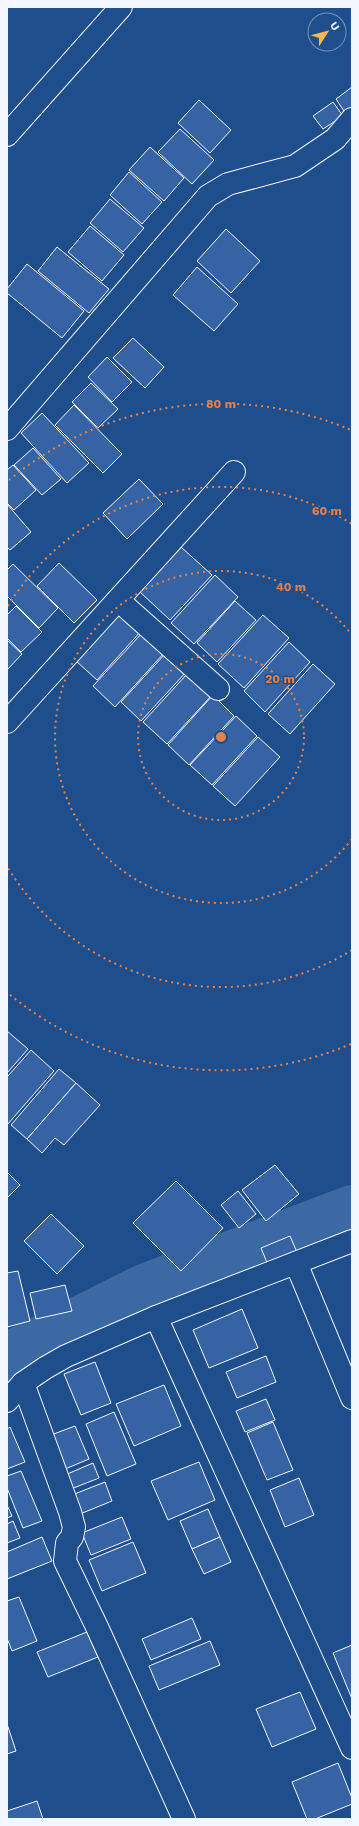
<svg xmlns="http://www.w3.org/2000/svg" width="359" height="1826" viewBox="0 0 359 1826" font-family="'Work Sans',sans-serif">
	<rect width="100%" height="100%" fill="#1f4e8c"/>
	<g fill="none" stroke-linecap="round" stroke-linejoin="round">
		<path stroke="#3b69a3" stroke-width="50" d="M7,1358L144,1289L352,1210"/>
	</g>
	<g fill="#3563a3" stroke="#f2f6ff">
		<path d="M352,87V110L346,114L336,99Z"/>
		<path d="M199,100L231,130L210,153L178,123Z"/>
		<path d="M333,102L343,116L323,129L313,116Z"/>
		<path d="M180,129L214,160L192,184L158,152Z"/>
		<path d="M150,147L184,178L164,201L129,170Z"/>
		<path d="M129,172L162,202L142,224L110,195Z"/>
		<path d="M110,199L144,228L123,252L90,223Z"/>
		<path d="M90,226L124,255L102,281L68,252Z"/>
		<path d="M226,229L260,261L231,293L197,261Z"/>
		<path d="M57,247L109,289L89,313L38,271Z"/>
		<path d="M27,264L84,311L62,338L7,293V289Z"/>
		<path d="M197,267L238,304L214,331L173,295Z"/>
		<path d="M133,338L164,367L145,388L113,358Z"/>
		<path d="M107,357L132,382L112,402L88,377Z"/>
		<path d="M91,383L118,409L98,428L72,402Z"/>
		<path d="M74,405L122,454L103,473L55,425Z"/>
		<path d="M42,413L89,463L67,483L21,433Z"/>
		<path d="M33,448L61,479L42,495L14,465Z"/>
		<path d="M13,465L36,490L14,510L7,503V470Z"/>
		<path d="M139,479L163,504L127,539L103,513Z"/>
		<path d="M7,504L31,532L10,550L7,547Z"/>
		<path d="M181,547L212,575L170,620L140,592Z"/>
		<path d="M59,563L97,600L74,623L37,586Z"/>
		<path d="M13,564L58,608L39,628L7,596V570Z"/>
		<path d="M215,575L238,597L194,644L171,623Z"/>
		<path d="M235,601L256,620L217,662L197,643Z"/>
		<path d="M16,606L42,632L21,652L7,638V615Z"/>
		<path d="M121,610L142,630L97,680L75,660Z"/>
		<path d="M263,615L289,638L244,688L218,664Z"/>
		<path d="M143,632L165,652L115,707L93,686Z"/>
		<path d="M7,640L22,654L7,670Z"/>
		<path d="M289,642L310,662L265,712L244,691Z"/>
		<path d="M166,653L187,671L141,721L121,702Z"/>
		<path d="M313,664L335,684L290,734L268,714Z"/>
		<path d="M188,673L212,695L167,744L143,722Z"/>
		<path d="M213,695L234,716L189,765L168,745Z"/>
		<path d="M236,716L257,736L212,785L190,765Z"/>
		<path d="M258,737L280,757L235,806L213,786Z"/>
		<path d="M7,1031L28,1049L7,1073Z"/>
		<path d="M31,1050L54,1071L7,1125V1077Z"/>
		<path d="M59,1069L76,1083L27,1139L11,1125Z"/>
		<path d="M76,1083L100,1105L64,1145L55,1138L42,1153L27,1139Z"/>
		<path d="M275,1165L299,1194L266,1221L242,1190Z"/>
		<path d="M7,1172L20,1185L7,1198Z"/>
		<path d="M176,1181L223,1228L181,1271L133,1223Z"/>
		<path d="M238,1191L256,1214L239,1228L221,1205Z"/>
		<path d="M51,1214L84,1246L57,1274L24,1241Z"/>
		<path d="M290,1236L299,1257L270,1270L261,1248Z"/>
		<path d="M18,1271L30,1321L7,1327V1273Z"/>
		<path d="M65,1285L72,1311L36,1319L30,1293Z"/>
		<path d="M242,1309L258,1348L209,1368L193,1330Z"/>
		<path d="M266,1356L276,1382L237,1398L226,1372Z"/>
		<path d="M95,1362L111,1403L81,1415L64,1374Z"/>
		<path d="M164,1385L181,1426L134,1446L116,1404Z"/>
		<path d="M266,1399L275,1420L245,1432L236,1411Z"/>
		<path d="M114,1412L136,1464L107,1476L86,1424Z"/>
		<path d="M273,1422L293,1470L267,1480L247,1433Z"/>
		<path d="M75,1426L89,1459L65,1469L51,1435Z"/>
		<path d="M10,1427L25,1462L7,1469V1429Z"/>
		<path d="M199,1462L215,1500L168,1520L151,1481Z"/>
		<path d="M93,1463L99,1478L71,1489L65,1475Z"/>
		<path d="M21,1471L42,1521L23,1528L7,1488V1476Z"/>
		<path d="M299,1478L314,1515L285,1527L270,1490Z"/>
		<path d="M105,1482L112,1501L80,1514L72,1495Z"/>
		<path d="M7,1505L12,1516L7,1518Z"/>
		<path d="M208,1509L220,1537L192,1549L180,1521Z"/>
		<path d="M122,1517L131,1539L91,1555L82,1533Z"/>
		<path d="M13,1521L20,1538L7,1543V1524Z"/>
		<path d="M42,1537L52,1561L7,1579V1552Z"/>
		<path d="M220,1537L231,1562L204,1574L192,1549Z"/>
		<path d="M133,1542L146,1573L102,1591L89,1560Z"/>
		<path d="M19,1597L37,1641L12,1651L7,1638V1601Z"/>
		<path d="M192,1618L201,1639L151,1660L142,1639Z"/>
		<path d="M87,1632L98,1657L48,1677L37,1652Z"/>
		<path d="M210,1641L220,1665L159,1690L149,1666Z"/>
		<path d="M352,1645V1699L333,1653Z"/>
		<path d="M300,1692L316,1729L272,1747L256,1709Z"/>
		<path d="M7,1724L16,1751L7,1754Z"/>
		<path d="M338,1763L352,1798V1804L315,1819H307L292,1782Z"/>
		<path d="M37,1801L43,1819H7V1811Z"/>
	</g>
	<g fill="none" stroke-linecap="round" stroke-linejoin="round">
		<g stroke="#f2f6ff" stroke-width="24">
			<g id="minor">
				<path d="M7,135L121,7"/>
				<path d="M7,429L208,196L228,184L295,166L335,139L352,119"/>
				<path d="M118,600L218,689"/>
				<path d="M7,722L234,472"/>
				<path d="M296,1263L352,1398"/>
				<path d="M156,1317L352,1748"/>
				<path d="M23,1383L70,1512L74,1527L72,1537L67,1543L65,1561L97,1627L184,1819"/>
				<path d="M7,1401L23,1383L45,1368L66,1356L156,1317L352,1241"/>
			</g>
		</g>
		<use href="#minor" stroke="#1f4e8c" stroke-width="22"/>
	</g>
	<g fill="none" stroke="#ea8049" stroke-width="2" stroke-dasharray="2 4">
		<circle cx="221" cy="737" r="83"/>
		<path d="M352 839A166 166 0 1 1 352 635"/>
		<path d="M352 950A250 250 0 0 1 8 868M8 606A250 250 0 0 1 352 524"/>
		<path d="M351 1044A333 333 0 0 1 9 994M9 480A333 333 0 0 1 351 430"/>
	</g>
	<circle cx="221" cy="737" r="6" fill="#ea8049" stroke="#1f4e8c" stroke-width="2"/>
	<g font-size="12" text-anchor="middle" font-weight="bold" fill="#ea8049" stroke="#1f4e8c" stroke-width="3" stroke-linejoin="round" paint-order="stroke">
		<text x="221" y="408">80 m</text>
		<text x="327" y="515">60 m</text>
		<text x="291" y="591">40 m</text>
		<text x="280" y="683">20 m</text>
	</g>
	<rect width="359" height="1826" fill="none" stroke="#f2f6ff" stroke-width="16"/>
	<g transform="translate(327 32) rotate(54)"><circle r="19" fill="#1f4e8c" stroke="#7391ba"/>
	<path d="M0-3L7 15L0 10L-7 15Z" fill="#ffb74d"/>
	<text y="-6" font-size="11" font-weight="bold" text-anchor="middle" fill="#f2f6ff">U</text>
	</g>
</svg>
